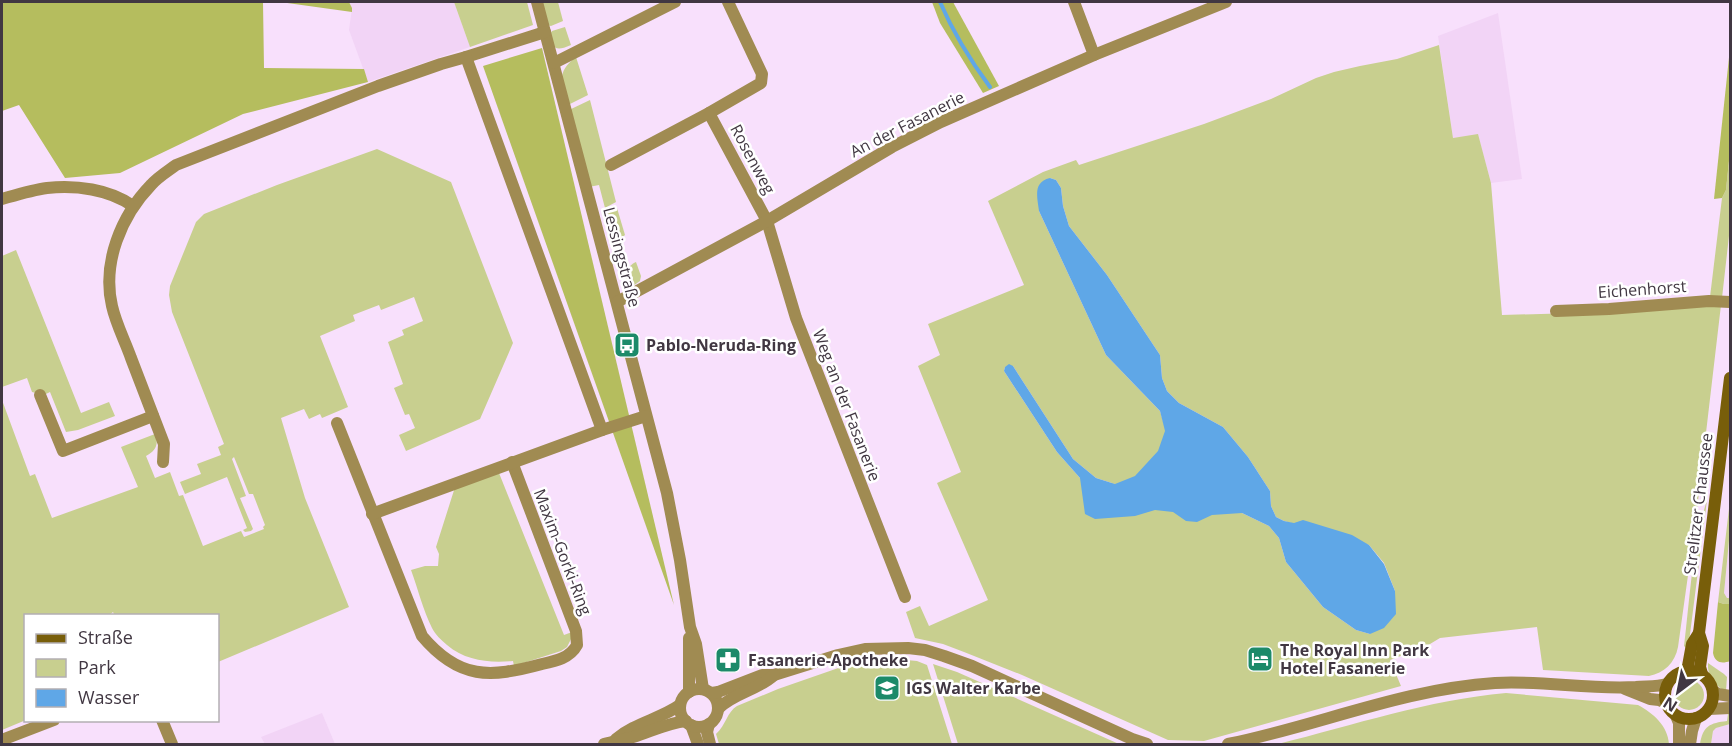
<svg xmlns="http://www.w3.org/2000/svg" width="1732" height="746" viewBox="0 0 1732 746" font-family="'Open Sans',sans-serif">
	<rect width="100%" height="100%" fill="#f8e0fc"/>
	<g fill="#f2d4f6">
		<path d="M349,2H454L470,47L368,82L349,30L352,8Z"/>
		<path d="M1498,13L1522,179L1491,183L1478,135L1453,138L1438,36Z"/>
		<path d="M1730,530V598H1727L1724,593Z"/>
		<path d="M322,713L335,744H265L261,737Z"/>
		<path d="M1730,724V744H1711L1713,731L1716,728Z"/>
	</g>
	<g fill="#c8cf8f" fill-rule="evenodd">
		<path d="M454,2H527L533,25L470,47Z"/>
		<path d="M541,2H558L563,21L551,26L547,25Z"/>
		<path d="M565,27L571,45C555,52 553,49 550,34L552,31Z"/>
		<path d="M1439,45L1453,138L1478,134L1491,183L1502,315L1609,312L1721,305L1696,518L1678,647C1675,663 1664,673 1649,676L1543,670L1537,627L1440,638L1425,647L1390,660L1401,686L1204,741L1168,740L1022,675L964,652L943,644L915,638L906,612L920,606L929,626L988,600L937,483L961,472L918,366L940,355L928,324L1024,285L988,201L1043,172L1076,160L1079,165L1204,124L1271,99L1316,78L1334,72L1360,66L1397,59ZM1050,178L1056,180L1061,188L1063,206L1069,226L1107,275L1160,355L1162,378L1167,391L1179,403L1223,427L1248,457L1270,491L1271,506L1276,517L1284,521L1369,545L1384,563L1395,591L1370,634L1356,630L1323,607L1286,562L1279,538L1269,526L1242,513L1166,431L1160,411L1106,355L1039,211ZM1013,366L1073,459L1096,478L1115,484L1080,478L1057,452L1004,371L1005,367Z"/>
		<path d="M576,57L588,95L568,105C562,83 555,73 576,57Z"/>
		<path d="M590,100L616,202L605,208L599,185L589,187L569,110Z"/>
		<path d="M377,149L451,182L513,343L480,419L406,451L399,435L415,428L409,414L405,415L394,388L403,384L388,342L404,335L402,330L423,321L414,297L381,310L379,305L353,315L355,321L320,336L348,407L322,418L320,414L309,419L304,409L281,418L305,498L349,607L218,662V616H115L113,612L108,616H26V720L2,730V400L30,476L35,474L52,518L138,487L121,447L155,434C159,444 156,451 146,456L155,478L170,472L179,496L183,495L203,546L241,531L244,537L264,529L263,527L265,525L253,494H249L234,457L232,459L246,496L240,498L253,529L251,531L245,532L243,530L247,528L227,477L185,494L180,482L201,474L197,464L221,455L218,447L224,444L172,312L169,295L170,286L196,222L204,214L277,185Z"/>
		<path d="M1730,151V227L1722,298L1710,297L1722,198L1726,190Z"/>
		<path d="M617,208L625,235L615,243L607,214Z"/>
		<path d="M16,250L81,413L109,402L115,416L78,430L66,432L50,392L44,395L32,392L27,378L2,387V256Z"/>
		<path d="M636,262L641,276L640,281L633,286L625,287C621,278 627,266 636,262Z"/>
		<path d="M497,468L564,635L572,632V637L567,647L561,651L514,666L513,661C489,663 466,661 447,645C441,640 435,634 432,628C423,610 418,589 411,570L425,566H438L439,554L436,547L456,484Z"/>
		<path d="M1707,500L1688,650L1684,646C1690,598 1692,547 1707,500Z"/>
		<path d="M1730,500V530L1724,593L1727,598H1730V604H1724L1718,602Z"/>
		<path d="M896,659L917,661L927,665L952,744H719L716,734C726,725 727,712 737,706L778,689L847,665L869,660Z"/>
		<path d="M1708,663L1724,674L1727,677L1726,691C1714,686 1707,676 1708,663Z"/>
		<path d="M933,664L957,672L1119,744H958Z"/>
		<circle cx="1689" cy="695" r="15"/>
		<path d="M1506,693L1638,705C1653,713 1668,726 1669,744H1278C1354,725 1428,700 1506,693Z"/>
		<path d="M1728,714H1730V724L1716,728L1713,731L1711,744H1700C1703,726 1710,723 1727,721Z"/>
	</g>
	<g fill="#b5bd5e">
		<path d="M2,2H263L264,68L364,69L368,82L243,114L120,173L65,178L19,105L2,111Z"/>
		<path d="M280,2H349L352,8V12Z"/>
		<path d="M932,2H953L999,86L983,93L940,23Z"/>
		<path d="M542,48L674,605L483,66Z"/>
		<path d="M1730,48V151L1726,190L1722,198L1714,199Z"/>
		<path d="M1718,602L1724,604H1730V661C1722,664 1715,663 1713,653Z"/>
	</g>
	<path fill="#5fa7e7" d="M1050,178L1056,180L1061,188L1063,206L1069,226L1107,275L1160,355L1162,378L1167,391L1179,403L1223,427L1248,457L1270,491L1271,506L1276,517L1284,521L1294,523L1303,520L1352,535L1369,545L1384,564L1395,591L1396,614L1384,628L1370,634L1356,630L1323,607L1286,562L1279,538L1269,526L1242,513L1212,515L1197,522L1186,521L1173,512L1155,510L1135,516L1095,519L1085,514L1080,478L1057,452L1004,371L1005,367L1009,364L1013,366L1073,459L1096,478L1115,484L1135,476L1158,451L1165,431L1160,411L1106,355L1039,211C1037,196 1033,182 1050,178Z"/>
	<g fill="none" stroke-linecap="round" stroke-linejoin="round">
		<path stroke="#5fa7e7" stroke-width="4" d="M940,2C953,32 970,60 990,87"/>
		<g stroke="#a08b52" stroke-width="12">
			<path d="M537,2L667,493L680,560L690,627L696,644L703,689"/>
			<path d="M1074,2L1094,55"/>
			<path d="M466,57L545,32"/>
			<path d="M554,63L675,2"/>
			<path d="M709,113L767,221L796,318L905,597"/>
			<path d="M611,165L709,113L761,83L762,74L728,2"/>
			<path d="M2,199C16,195 32,190 47,188C76,185 109,189 133,206"/>
			<path d="M617,302L767,221L892,147L941,122L1094,55L1226,2"/>
			<path d="M1556,311L1609,309L1709,301L1730,302"/>
			<path d="M40,395L63,451L153,416"/>
			<path d="M337,423L422,636C459,680 490,678 542,664C556,661 570,658 577,645L576,631L512,462"/>
			<path d="M163,462L164,444C153,415 142,387 131,358C125,341 116,324 112,306C102,263 121,216 151,185C158,177 168,171 176,165L378,86L441,64L466,57L602,430"/>
			<path d="M372,514L602,430L646,416"/>
			<path d="M1713,691L1718,694L1730,696"/>
			<path d="M689,692V638"/>
			<path d="M1709,709L1730,708"/>
			<path d="M1676,716L1679,723V744"/>
			<path d="M162,720L172,744"/>
			<path d="M709,724L707,732L710,744"/>
			<path d="M691,725L698,744"/>
			<path d="M2,740L54,720"/>
			<path d="M1690,744L1692,731L1696,718"/>
		</g>
		<g stroke="#a08b52" stroke-width="12">
			<circle cx="699" cy="708" r="19"/>
			<path d="M1625,689L1650,699L1659,700L1666,703"/>
			<path d="M712,693L718,692L762,675H774L838,655L865,649L908,648L925,650L944,656L972,666L1132,739L1147,744"/>
			<path d="M719,708C734,693 758,690 774,675"/>
			<path d="M616,739C635,723 660,719 680,705"/>
			<path d="M604,744C614,741 623,740 633,737C650,732 667,723 686,721"/>
			<path d="M1228,744C1317,726 1403,689 1495,683C1542,680 1589,690 1636,687C1646,686 1657,687 1667,684"/>
		</g>
		<g stroke="#785e0a" stroke-width="12">
			<circle cx="1689" cy="695" r="24"/>
			<path d="M1685,671L1688,666L1692,644L1699,633"/>
			<path d="M1702,674L1700,667L1703,646L1699,633L1730,378"/>
		</g>
	</g>
	<defs>
		<g id="bus-square" transform="scale(1.35)"><rect x="-9" y="-9" width="18" height="18" rx="4" fill="#1c8a69" stroke="#fff"/><path d="M-5-6H5V4H4V6H2V4H-2V6H-4V4H-5ZM-3.5-4V0h7V-4ZM-3.5 1.2v1.5H-2V1.2ZM2 1.2v1.5H3.5V1.2Z" fill="#fff"/></g>
		<g id="hotel-square" transform="scale(1.35)"><rect x="-9" y="-9" width="18" height="18" rx="4" fill="#1c8a69" stroke="#fff"/><path d="M-6-4.5h1.5V1H6V5H4.5V3h-9V5H-6ZM-4 0a1.8 1.8 0 1 1 3.6 0ZM.5 0V-2.5h3Q6-2.5 6 0Z" fill="#fff"/></g>
		<g id="pharmacy-square" transform="scale(1.35)"><rect x="-9" y="-9" width="18" height="18" rx="4" fill="#1c8a69" stroke="#fff"/><path d="M-2-6h4v4h4v4h-4v4h-4v-4h-4v-4h4Z" fill="#fff"/></g>
		<g id="school-square" transform="scale(1.35)"><rect x="-9" y="-9" width="18" height="18" rx="4" fill="#1c8a69" stroke="#fff"/><path d="M0-5L7-2L0 1L-7-2ZM-4 1L0 2.5L4 1V4Q0 6-4 4Z" fill="#fff"/></g>
	</defs>
	<g fill-rule="evenodd">
		<use href="#bus-square" x="627" y="345"/>
		<use href="#hotel-square" x="1260" y="659"/>
		<use href="#pharmacy-square" x="728" y="660"/>
		<use href="#school-square" x="887" y="688"/>
	</g>
	<g text-anchor="middle" dominant-baseline="central" stroke-width="5" stroke-linejoin="round" paint-order="stroke">
		<g font-size="16" fill="#413742" stroke="#fff">
			<text transform="translate(907 124) rotate(-27)">An der Fasanerie</text>
			<text transform="translate(753 159) rotate(62)">Rosenweg</text>
			<text transform="translate(622 257) rotate(75)">Lessingstraße</text>
			<text transform="translate(1642 289) rotate(-4)">Eichenhorst</text>
			<text transform="translate(847 405) rotate(69)">Weg an der Fasanerie</text>
			<text transform="translate(1698 504) rotate(-83)">Strelitzer Chaussee</text>
			<text transform="translate(563 552) rotate(69)">Maxim-Gorki-Ring</text>
		</g>
		<g font-size="16" font-weight="bold" fill="#413742" stroke="#fff" text-anchor="start">
			<text x="646" y="345">Pablo-Neruda-Ring</text>
			<text x="1280" y="650">The Royal Inn Park<tspan x="1280" dy="18">Hotel Fasanerie</tspan></text>
			<text x="748" y="660">Fasanerie-Apotheke</text>
			<text x="906" y="688">IGS Walter Karbe</text>
		</g>
	</g>
	<rect width="1732" height="746" fill="none" stroke="#413742" stroke-width="6"/>
	<rect x="24" y="614" width="195" height="108" fill="#ffffff" stroke="#b3afb3" stroke-width="1.5"/>
	<rect x="36" y="634" width="30" height="9" fill="#785e0a" stroke="#b3afb3" stroke-width="1.5"/>
	<text x="78" y="644" font-size="18" fill="#413742">Straße</text>
	<rect x="36" y="659" width="30" height="18" fill="#c8cf8f" stroke="#b3afb3" stroke-width="1.5"/>
	<text x="78" y="674" font-size="18" fill="#413742">Park</text>
	<rect x="36" y="689" width="30" height="18" fill="#5fa7e7" stroke="#b3afb3" stroke-width="1.5"/>
	<text x="78" y="704" font-size="18" fill="#413742">Wasser</text>
	<g transform="translate(1678 692) rotate(212)" stroke="#ffffff" stroke-width="4.5" paint-order="stroke">
	<path d="M0-4.5L10 22L0 15L-10 22Z" fill="#413742"/>
	<text y="-9" font-size="16" font-weight="bold" text-anchor="middle" fill="#413742">N</text>
	</g>
</svg>
